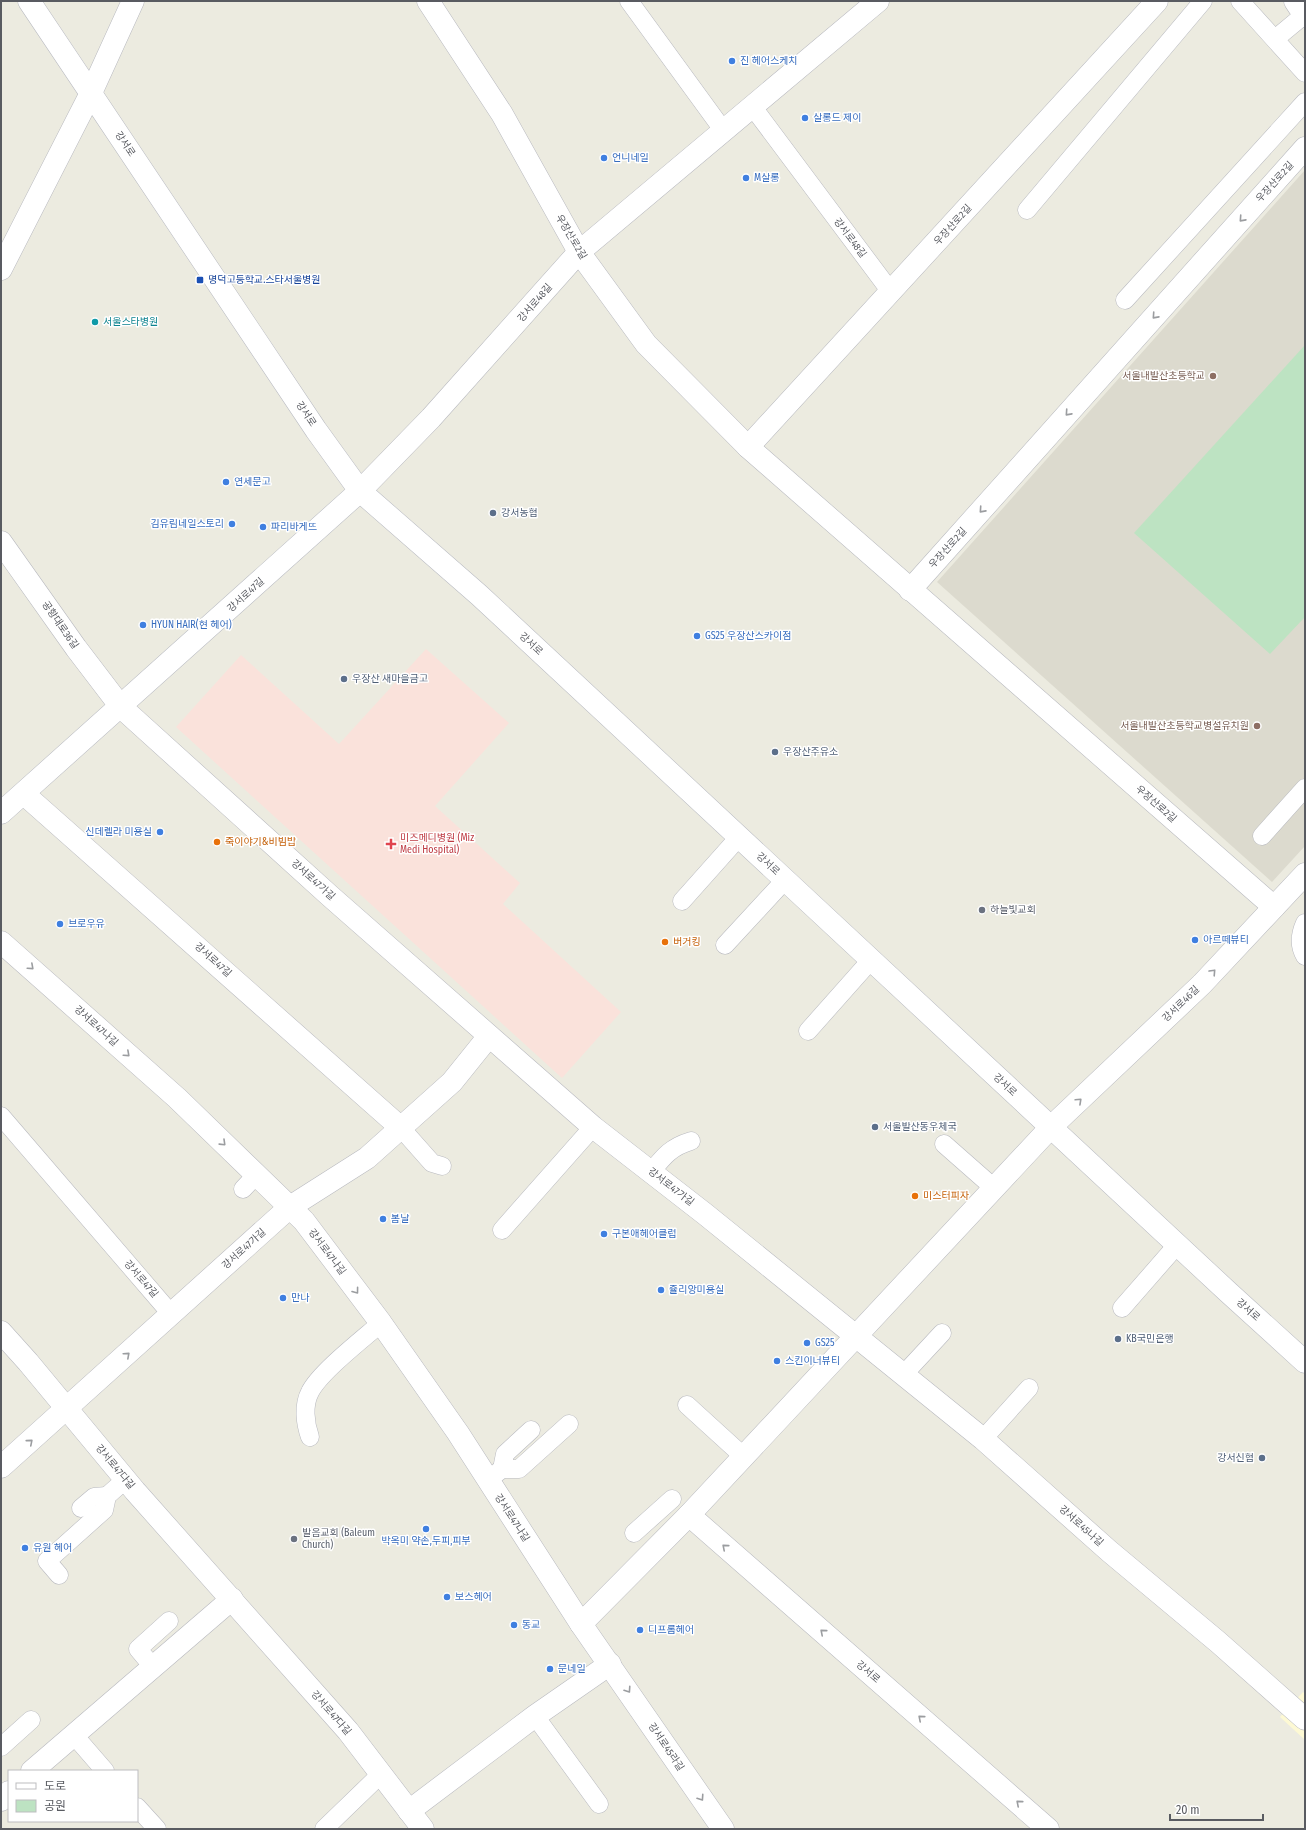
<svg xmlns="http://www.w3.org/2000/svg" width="1306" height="1830" viewBox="0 0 1306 1830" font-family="'Fira Sans Condensed','Noto Sans KR',sans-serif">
	<rect width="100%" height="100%" fill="#ecebe0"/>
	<path fill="#fdf9d4" d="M1303,1692L1305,1694V1740L1280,1717Z"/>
	<path fill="#dcdace" d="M1305,170V846L1272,882L937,582Z"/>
	<path fill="#fae2db" d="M426,649L509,723L435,806L520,883L503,904L621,1012L562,1078L176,727L241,655L339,744Z"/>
	<path fill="#bde3c2" d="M1305,345V617L1270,654L1134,533Z"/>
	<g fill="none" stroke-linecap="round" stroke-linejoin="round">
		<g stroke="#b8b9bf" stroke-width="19">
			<g id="lane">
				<path d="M629,1L723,130"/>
				<path d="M1240,1L1305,73"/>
				<path d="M1275,39L1304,15"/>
				<path d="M752,106L891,292"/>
				<path d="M1027,210L1203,1"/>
				<path d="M1125,300L1305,102"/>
				<path d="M1262,836L1305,788"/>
				<path d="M682,901L739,837"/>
				<path d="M1305,923C1300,934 1299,946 1305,956"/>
				<path d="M725,945L785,880"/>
				<path d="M808,1031L871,960"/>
				<path d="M1,1116L172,1315"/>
				<path d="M401,1128L432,1163L442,1166"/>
				<path d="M944,1144L994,1188"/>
				<path d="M651,1172C664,1156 671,1147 691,1141"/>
				<path d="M243,1189L256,1175"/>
				<path d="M502,1230L593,1127"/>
				<path d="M1122,1308L1177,1245"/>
				<path d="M904,1374L942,1333"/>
				<path d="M687,1405L743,1456"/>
				<path d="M310,1437C305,1423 303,1405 310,1392C320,1372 363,1339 381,1323"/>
				<path d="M983,1439L1029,1388"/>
				<path d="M502,1469L505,1454L531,1430"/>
				<path d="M488,1480L502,1469H519L569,1424"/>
				<path d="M81,1508L94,1497L107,1496"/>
				<path d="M634,1533L672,1499"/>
				<path d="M59,1575L47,1561L104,1510L107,1496L125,1480"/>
				<path d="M153,1667L138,1649L169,1621"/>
				<path d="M535,1716L599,1804"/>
				<path d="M73,1734L105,1771"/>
				<path d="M1,1747L31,1720"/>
				<path d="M137,1807L157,1829"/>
				<path d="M324,1829L381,1774"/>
			</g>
		</g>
		<g stroke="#b8b9bf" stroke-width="23">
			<g id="street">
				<path d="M428,1L502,114L579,252L646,344L748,447L1274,907"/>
				<path d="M1295,1L1305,16"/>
				<path d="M1,269L91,93L133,1"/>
				<path d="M748,447L1157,1"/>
				<path d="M360,491L431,418L579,252L878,1"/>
				<path d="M1,542L76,648L121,707L330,896L593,1127L705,1214L983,1439L1109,1551L1218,1642L1305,1719"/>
				<path d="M910,590L1305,148"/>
				<path d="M24,794L401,1128"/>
				<path d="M1,942L177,1098L304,1221L381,1323L458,1433L581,1624L723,1829"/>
				<path d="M1,1332L28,1362L135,1491L348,1731L423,1829"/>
				<path d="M1,1467L290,1207L367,1158L452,1082L489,1036"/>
				<path d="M689,1515L1048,1829"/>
				<path d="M581,1624L689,1515L1051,1127L1202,984L1305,874"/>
				<path d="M32,1771L232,1599"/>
				<path d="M1,1800L9,1792"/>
				<path d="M409,1811L535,1716L610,1664"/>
			</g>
		</g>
		<g stroke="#b9bbc2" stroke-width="23">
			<g id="secondary">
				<path d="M29,1L316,430L360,491L479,595L1228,1292L1305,1362"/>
				<path d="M1,813L360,491"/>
			</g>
		</g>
		<use href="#lane" stroke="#fff" stroke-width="18"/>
		<use href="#street" stroke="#fff" stroke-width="22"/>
		<use href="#secondary" stroke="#fff" stroke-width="22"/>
	</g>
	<defs><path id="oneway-chevron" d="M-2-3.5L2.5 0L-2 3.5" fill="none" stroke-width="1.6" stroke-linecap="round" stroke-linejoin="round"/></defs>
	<g stroke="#9b9da0">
		<use href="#oneway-chevron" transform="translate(1242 219) rotate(132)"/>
		<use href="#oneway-chevron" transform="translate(1155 316) rotate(132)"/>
		<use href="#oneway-chevron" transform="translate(1068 413) rotate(132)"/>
		<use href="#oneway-chevron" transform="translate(982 510) rotate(132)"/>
		<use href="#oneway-chevron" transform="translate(31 967) rotate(42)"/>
		<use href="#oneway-chevron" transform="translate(1213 972) rotate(-47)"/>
		<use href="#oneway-chevron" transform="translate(127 1054) rotate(42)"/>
		<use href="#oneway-chevron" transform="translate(1079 1101) rotate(-43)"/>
		<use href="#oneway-chevron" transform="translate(223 1143) rotate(44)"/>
		<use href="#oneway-chevron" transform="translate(356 1291) rotate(53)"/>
		<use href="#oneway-chevron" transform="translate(127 1355) rotate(-42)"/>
		<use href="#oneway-chevron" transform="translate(30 1442) rotate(-41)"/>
		<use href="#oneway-chevron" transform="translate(725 1547) rotate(-139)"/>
		<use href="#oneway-chevron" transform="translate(823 1632) rotate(-139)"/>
		<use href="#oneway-chevron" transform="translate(628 1690) rotate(56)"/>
		<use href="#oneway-chevron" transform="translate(921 1718) rotate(-139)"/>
		<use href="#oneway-chevron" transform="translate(701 1798) rotate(56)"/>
		<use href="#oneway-chevron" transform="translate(1019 1803) rotate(-139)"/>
	</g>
	<g fill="#3f7fe0" stroke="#fff" stroke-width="1.5">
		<circle cx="732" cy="61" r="4"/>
		<circle cx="805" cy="118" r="4"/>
		<circle cx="604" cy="158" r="4"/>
		<circle cx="746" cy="178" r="4"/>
		<circle cx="226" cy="482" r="4"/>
		<circle cx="232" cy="524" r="4"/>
		<circle cx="263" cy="527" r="4"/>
		<circle cx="143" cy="625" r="4"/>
		<circle cx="697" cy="636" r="4"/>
		<circle cx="160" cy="832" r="4"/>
		<circle cx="60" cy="924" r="4"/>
		<circle cx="1195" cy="940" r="4"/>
		<circle cx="383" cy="1219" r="4"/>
		<circle cx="604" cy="1234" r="4"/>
		<circle cx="661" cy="1290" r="4"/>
		<circle cx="283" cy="1298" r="4"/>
		<circle cx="807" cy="1343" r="4"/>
		<circle cx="777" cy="1361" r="4"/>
		<circle cx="426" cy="1529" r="4"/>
		<circle cx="25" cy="1548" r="4"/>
		<circle cx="447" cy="1597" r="4"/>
		<circle cx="514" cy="1625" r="4"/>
		<circle cx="640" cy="1630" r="4"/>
		<circle cx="550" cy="1669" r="4"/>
	</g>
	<rect fill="#1a4fb4" stroke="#fff" stroke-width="1.5" x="196" y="276" width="8" height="8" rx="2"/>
	<circle fill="#0f9aa8" stroke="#fff" stroke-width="1.5" cx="95" cy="322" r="4"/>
	<g fill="#8d6e63" stroke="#fff" stroke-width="1.5">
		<circle cx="1213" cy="376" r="4"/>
		<circle cx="1257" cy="726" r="4"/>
	</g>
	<g fill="#5c6f8a" stroke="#fff" stroke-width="1.5">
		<circle cx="493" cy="513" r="4"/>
		<circle cx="344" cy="679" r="4"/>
		<circle cx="775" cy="752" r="4"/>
		<circle cx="875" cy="1127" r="4"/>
		<circle cx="1118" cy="1339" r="4"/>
		<circle cx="1262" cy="1458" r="4"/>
	</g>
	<g fill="#e8710a" stroke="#fff" stroke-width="1.5">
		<circle cx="217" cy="842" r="4"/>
		<circle cx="665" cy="942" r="4"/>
		<circle cx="915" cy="1196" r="4"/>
	</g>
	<path fill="#e0444e" stroke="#fff" stroke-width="1.5" d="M389 838h4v4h4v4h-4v4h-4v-4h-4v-4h4z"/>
	<g fill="#6b7280" stroke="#fff" stroke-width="1.5">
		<circle cx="982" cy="910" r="4"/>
		<circle cx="294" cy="1539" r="4"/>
	</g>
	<g text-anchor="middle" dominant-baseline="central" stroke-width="3" stroke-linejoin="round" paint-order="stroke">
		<g font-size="10" fill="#366cbe" stroke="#fff" text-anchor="start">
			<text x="740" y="61">진 헤어스케치</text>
			<text x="813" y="118">살롱드 제이</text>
			<text x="612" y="158">언니네일</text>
			<text x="754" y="178">M살롱</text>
			<text x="234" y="482">연세문고</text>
			<text x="224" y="524" text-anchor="end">김유림네일스토리</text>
			<text x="271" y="527">파리바게뜨</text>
			<text x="151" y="625">HYUN HAIR(현 헤어)</text>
			<text x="705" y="636">GS25 우장산스카이점</text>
			<text x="152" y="832" text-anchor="end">신데렐라 미용실</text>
			<text x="68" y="924">브로우유</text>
			<text x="1203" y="940">아르떼뷰티</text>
			<text x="391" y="1219">봄날</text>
			<text x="612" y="1234">구본애헤어클럽</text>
			<text x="669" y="1290">쥴리앙미용실</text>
			<text x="291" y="1298">만나</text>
			<text x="815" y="1343">GS25</text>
			<text x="785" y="1361">스킨이너뷰티</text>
			<text x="426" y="1541" text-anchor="middle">박옥미 약손,두피,피부</text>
			<text x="33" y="1548">유원 헤어</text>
			<text x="455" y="1597">보스헤어</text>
			<text x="522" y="1625">동교</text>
			<text x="648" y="1630">디프롬헤어</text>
			<text x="558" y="1669">문네일</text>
		</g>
		<g font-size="10" fill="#595b61" stroke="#fff">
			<text transform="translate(125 144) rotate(56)">강서로</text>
			<text transform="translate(1275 182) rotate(-48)">우장산로2길</text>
			<text transform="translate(953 225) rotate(-48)">우장산로2길</text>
			<text transform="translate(571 237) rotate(59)">우장산로2길</text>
			<text transform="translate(850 238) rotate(53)">강서로48길</text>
			<text transform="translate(535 303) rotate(-49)">강서로48길</text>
			<text transform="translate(306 414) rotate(56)">강서로</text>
			<text transform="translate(948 548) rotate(-48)">우장산로2길</text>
			<text transform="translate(246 595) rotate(-42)">강서로47길</text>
			<text transform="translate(60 625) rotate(55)">공항대로36길</text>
			<text transform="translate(531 644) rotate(43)">강서로</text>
			<text transform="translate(1156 804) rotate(41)">우장산로2길</text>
			<text transform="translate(768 864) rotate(43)">강서로</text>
			<text transform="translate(313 880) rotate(42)">강서로47가길</text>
			<text transform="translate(213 960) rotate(42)">강서로47길</text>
			<text transform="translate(1181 1004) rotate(-44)">강서로46길</text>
			<text transform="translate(96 1026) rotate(42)">강서로47나길</text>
			<text transform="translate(1005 1085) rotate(43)">강서로</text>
			<text transform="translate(671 1187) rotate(38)">강서로47가길</text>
			<text transform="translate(244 1249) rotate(-42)">강서로47가길</text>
			<text transform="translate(327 1252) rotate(53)">강서로47나길</text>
			<text transform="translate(141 1279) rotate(49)">강서로47길</text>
			<text transform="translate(1248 1310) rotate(42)">강서로</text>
			<text transform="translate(115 1467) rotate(50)">강서로47다길</text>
			<text transform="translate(512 1518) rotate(57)">강서로47나길</text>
			<text transform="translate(1081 1526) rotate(42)">강서로45나길</text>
			<text transform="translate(868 1672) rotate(41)">강서로</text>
			<text transform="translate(331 1713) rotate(49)">강서로47다길</text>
			<text transform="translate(666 1747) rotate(56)">강서로45라길</text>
		</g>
		<g font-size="10" fill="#164399" stroke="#fff" text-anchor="start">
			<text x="208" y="280">명덕고등학교.스타서울병원</text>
		</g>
		<g font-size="10" fill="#0d838f" stroke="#fff" text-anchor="start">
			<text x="103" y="322">서울스타병원</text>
		</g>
		<g font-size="10" fill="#785e54" stroke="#fff" text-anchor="end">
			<text x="1205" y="376">서울내발산초등학교</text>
			<text x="1249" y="726">서울내발산초등학교병설유치원</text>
		</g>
		<g font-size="10" fill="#4e5e75" stroke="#fff" text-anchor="start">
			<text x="501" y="513">강서농협</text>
			<text x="352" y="679">우장산 새마을금고</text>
			<text x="783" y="752">우장산주유소</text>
			<text x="883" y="1127">서울발산동우체국</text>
			<text x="1126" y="1339">KB국민은행</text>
			<text x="1254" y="1458" text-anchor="end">강서신협</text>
		</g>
		<g font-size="10" fill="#be3a42" stroke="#fff" text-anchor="start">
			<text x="400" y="838">미즈메디병원 (Miz<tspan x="400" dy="12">Medi Hospital)</tspan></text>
		</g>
		<g font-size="10" fill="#c56008" stroke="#fff" text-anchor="start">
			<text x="225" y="842">죽이야기&amp;비빔밥</text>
			<text x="673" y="942">버거킹</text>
			<text x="923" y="1196">미스터피자</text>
		</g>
		<g font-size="10" fill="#5b616d" stroke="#fff" text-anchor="start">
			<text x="990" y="910">하늘빛교회</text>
			<text x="302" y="1533">발음교회 (Baleum<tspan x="302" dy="12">Church)</tspan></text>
		</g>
	</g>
	<rect width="1306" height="1830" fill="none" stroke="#595b61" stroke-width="4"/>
	<rect x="8" y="1770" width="130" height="52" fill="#ffffff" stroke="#bdbdc0"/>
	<rect x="16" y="1783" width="20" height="6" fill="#ffffff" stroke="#bdbdc0"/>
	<text x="44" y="1790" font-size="12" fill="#595b61">도로</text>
	<rect x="16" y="1800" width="20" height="12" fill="#bde3c2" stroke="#bdbdc0"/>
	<text x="44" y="1810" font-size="12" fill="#595b61">공원</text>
	<path d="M1170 1814v6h93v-6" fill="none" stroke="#595b61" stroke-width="2"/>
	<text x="1176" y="1814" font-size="12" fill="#595b61" stroke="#ffffff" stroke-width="3" paint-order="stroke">20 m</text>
</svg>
